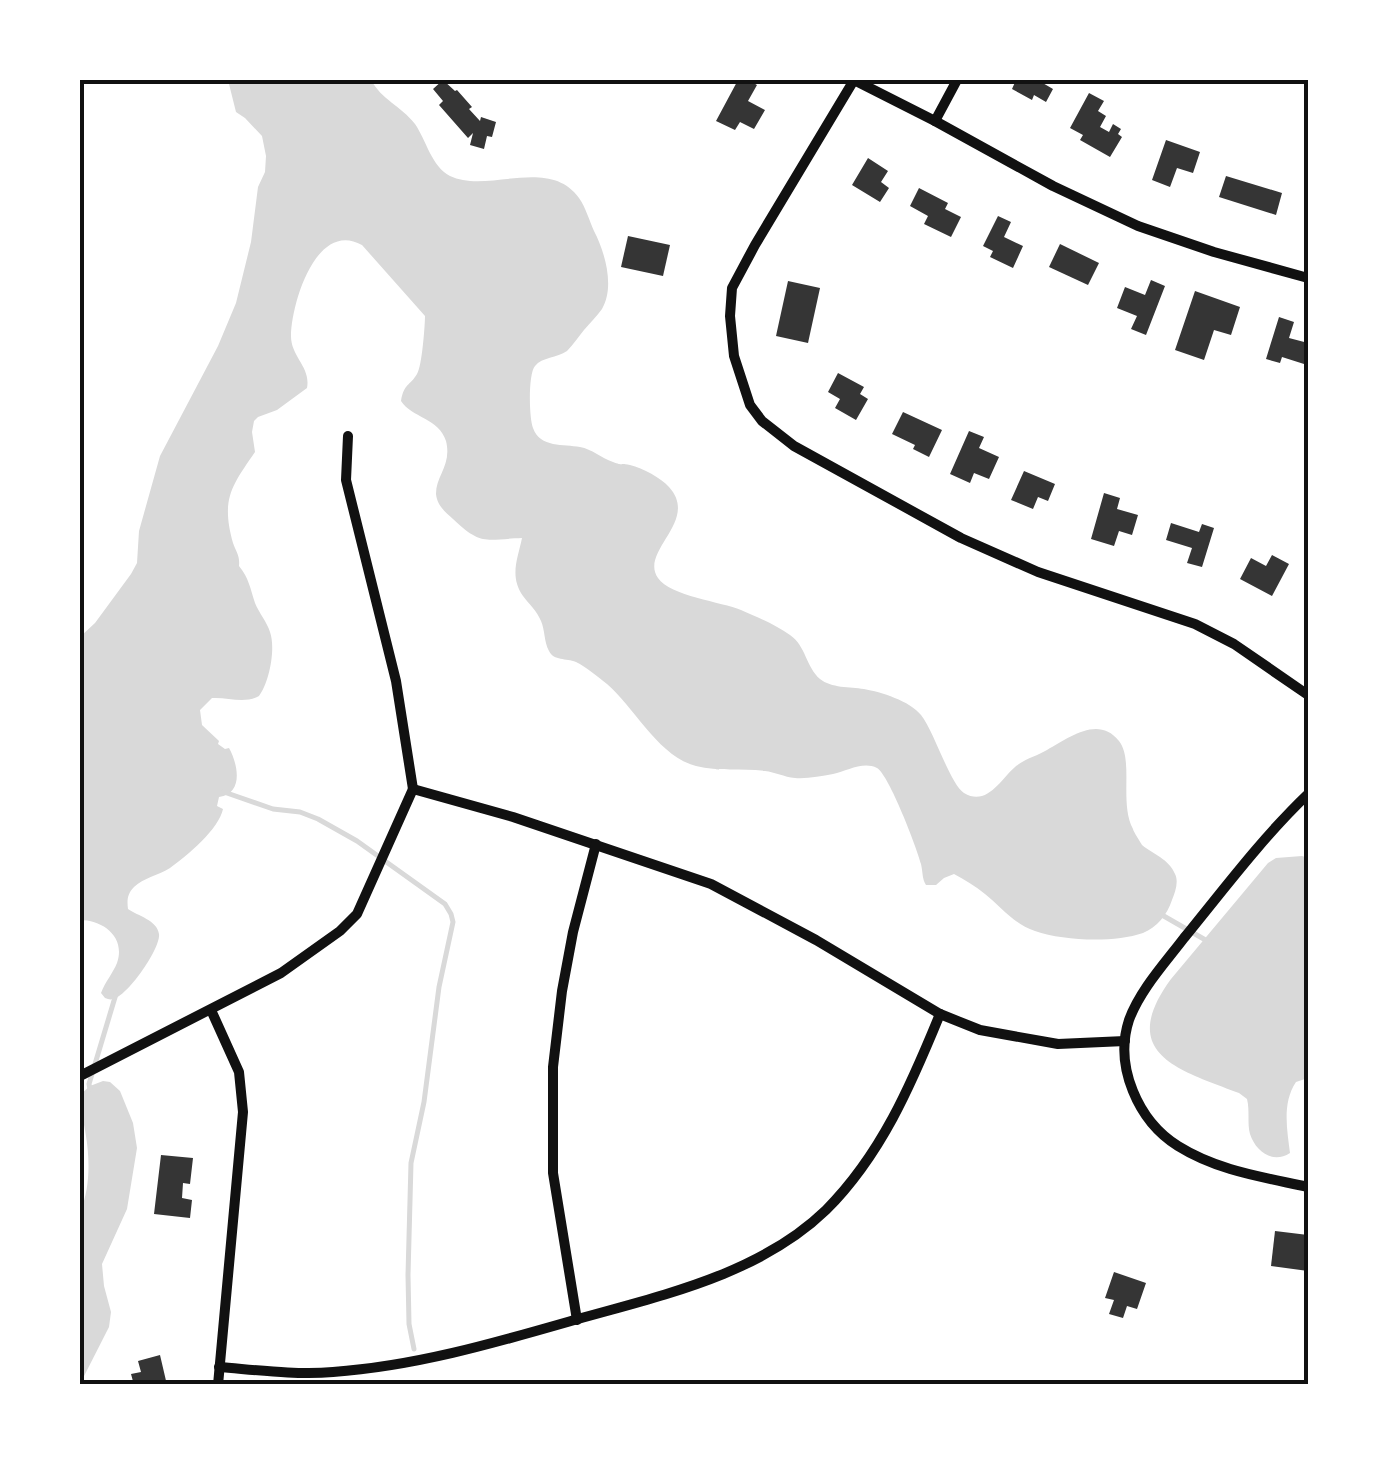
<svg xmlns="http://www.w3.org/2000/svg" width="1388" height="1465" viewBox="0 0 1388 1465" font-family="Roboto,sans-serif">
	<rect width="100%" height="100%" fill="#fff"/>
	<g fill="#d9d9d9">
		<path d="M228,80H371C382,100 400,105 415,124C426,140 432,167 450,176C487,194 549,156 579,198C586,208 589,220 594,231C605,252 615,287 602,309C597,316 590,323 584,330C579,336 573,345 567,351C557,358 542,357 535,366C528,374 529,418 533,428C540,448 564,444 580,447C592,449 601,458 613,462C627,467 616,462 630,465C643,468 661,478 669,487C700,521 639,551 658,578C670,596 722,602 741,610C757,617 776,625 790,635C806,646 806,667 820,679C831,688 850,687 864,689C881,692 910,701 921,715C934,731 950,784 964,793C987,807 1001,779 1015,767C1024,759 1037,756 1047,750C1069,738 1098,715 1119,741C1134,760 1119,803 1133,829C1133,831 1141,843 1142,845C1153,854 1169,859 1175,874C1179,882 1175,892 1172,900C1167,915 1157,927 1143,933C1114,943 1064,941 1035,931C1014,924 1001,907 985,894C975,886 965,880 954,874L944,878L936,885H926C922,879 923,873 921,864C917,848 889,775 877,768C863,761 847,771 833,774C821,776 807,779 795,778C784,777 775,772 765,771C742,768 719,772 696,766C658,756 635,708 607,684C598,677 586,667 576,662C566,658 554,661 549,651C544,642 545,630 541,621C537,611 529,604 523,596C509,576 518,558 522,538C487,539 482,547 453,519C445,512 437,505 436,494C436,475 452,465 446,441C439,418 412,418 401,401C404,383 410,386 417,374C422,367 425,325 425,316L362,245C316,219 291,305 291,336C291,357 311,367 307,388L277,410L258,417L254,421L252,432L255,452C231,487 221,499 233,543C236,552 240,555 239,566C249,578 250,588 255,603C259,613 267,622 270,632C276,649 269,683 259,696C244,704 228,697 212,698L200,710L202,725L219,741L218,744L225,749L229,748C238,764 244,794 219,797L217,806L223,809C219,829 187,856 170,868C159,875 143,878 134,887C127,894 127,901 128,909C138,916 157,920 159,934C161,948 127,997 113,999C110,1000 108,999 105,998L101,993C105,982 113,973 117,963C126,937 103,920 80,920V637L95,623L131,574L137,563L139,531L160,456L218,346L236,303L251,242L258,187L265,172L266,156L262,136L245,118L236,112Z"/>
		<path d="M1302,856L1308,858V1078L1296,1082C1282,1103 1287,1129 1290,1153C1273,1164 1256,1152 1250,1134C1247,1123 1250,1111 1247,1099L1239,1093C1179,1070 1116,1054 1171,979L1268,863L1276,858Z"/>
		<path d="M103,1081L110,1082L120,1091L133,1123L137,1148L127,1209L102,1264L104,1286L111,1312L109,1327L80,1384V1212C90,1189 90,1161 86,1136C84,1122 80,1110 80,1095L90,1086Z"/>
	</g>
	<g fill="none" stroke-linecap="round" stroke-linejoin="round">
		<g stroke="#d9d9d9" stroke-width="5">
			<path d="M224,792L273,809L300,812L318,819L357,841L445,904L451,914L453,922L439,987L424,1102L411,1163L408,1275L409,1324L414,1349"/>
			<path d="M1162,915L1209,942"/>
			<path d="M90,1089L89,1084L116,994"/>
		</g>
	</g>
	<g fill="#353535">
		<path d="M443,80L455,91L457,90L472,107L469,109L480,121L481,117L496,122L492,137L487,136L484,149L470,145L473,133L468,138L439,105L443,101L433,89Z"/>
		<path d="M738,80H748L757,85L748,101L765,110L754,129L740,122L735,130L716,121Z"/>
		<path d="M1016,80H1042L1041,82L1053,89L1046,102L1034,95L1032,100L1012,89Z"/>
		<path d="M1089,93L1104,101L1098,111L1106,116L1100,127L1109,132L1113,124L1121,129L1118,134L1122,137L1110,157L1080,140L1083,135L1070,128Z"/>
		<path d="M1166,140L1200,152L1193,173L1177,168L1170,187L1152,180Z"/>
		<path d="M868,158L888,171L881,182L889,188L880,202L852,185Z"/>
		<path d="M1226,176L1282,193L1276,215L1219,197Z"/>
		<path d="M919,188L948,203L945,209L961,217L951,237L924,224L928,216L910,206Z"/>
		<path d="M998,216L1011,222L1004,237L1023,246L1013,268L990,257L993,251L983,246Z"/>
		<path d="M628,236L670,245L663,276L621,267Z"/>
		<path d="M1060,244L1099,263L1088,285L1049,267Z"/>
		<path d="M1151,280L1165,286L1146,335L1131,329L1137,316L1117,308L1125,287L1145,295Z"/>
		<path d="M788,281L820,288L808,343L776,336Z"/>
		<path d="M1195,291L1240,307L1231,335L1214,330L1204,360L1175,350Z"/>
		<path d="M1279,317L1294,322L1289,338L1308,343L1304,364L1282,357L1280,363L1266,359Z"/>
		<path d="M838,373L864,387L860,394L868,399L856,420L835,408L840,399L828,392Z"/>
		<path d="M903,412L942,430L929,457L913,449L915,445L892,434Z"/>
		<path d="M969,431L984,437L979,448L999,457L989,479L974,473L970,483L950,474Z"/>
		<path d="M1024,471L1055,484L1048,501L1038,497L1033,509L1011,500Z"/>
		<path d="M1104,493L1120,498L1117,509L1138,515L1132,535L1119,531L1114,546L1091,539Z"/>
		<path d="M1171,523L1199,532L1202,524L1214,528L1202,567L1187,563L1192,548L1166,540Z"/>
		<path d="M1272,555L1289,564L1272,596L1240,579L1251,558L1266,566Z"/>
		<path d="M161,1155L193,1158L190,1184L183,1183L182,1198L192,1200L190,1218L154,1214Z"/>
		<path d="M1275,1231L1308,1235V1271L1271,1266Z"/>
		<path d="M1114,1272L1146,1283L1137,1309L1127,1306L1123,1318L1109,1314L1114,1300L1105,1298Z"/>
		<path d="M160,1355L167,1385L144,1383L134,1385L131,1374L141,1372L138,1361Z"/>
	</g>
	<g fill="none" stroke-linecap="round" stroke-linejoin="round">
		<g stroke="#111" stroke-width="10">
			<path d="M854,80L755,245L732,288L730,316L734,356L750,405L762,421L794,446L961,538L1038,572L1195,624L1234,644L1308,695"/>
			<path d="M854,80L935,121L1053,186L1138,226L1214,252L1308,278"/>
			<path d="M935,121L957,80"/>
			<path d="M348,436L346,480L396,681L413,789"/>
			<path d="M1308,794C1262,838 1224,889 1184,938C1165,963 1140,990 1129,1020C1114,1066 1138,1121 1178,1146C1218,1171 1263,1177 1308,1187"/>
			<path d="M211,1010L239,1072L243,1112L218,1385"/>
			<path d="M80,1076L281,973L340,931L357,914L413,789L513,817L711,884L816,940L940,1014L980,1030L1058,1044L1125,1041"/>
			<path d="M577,1320L553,1173V1067L562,991L573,932L596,844"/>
			<path d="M219,1367C257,1370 296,1375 333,1372C417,1366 498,1342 578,1319C663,1295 760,1274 826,1210C881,1155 911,1085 940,1014"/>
		</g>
	</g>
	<rect width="1388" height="1465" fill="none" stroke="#ffffff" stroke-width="165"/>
	<rect x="82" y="82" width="1224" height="1300" fill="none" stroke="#111" stroke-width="4"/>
</svg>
